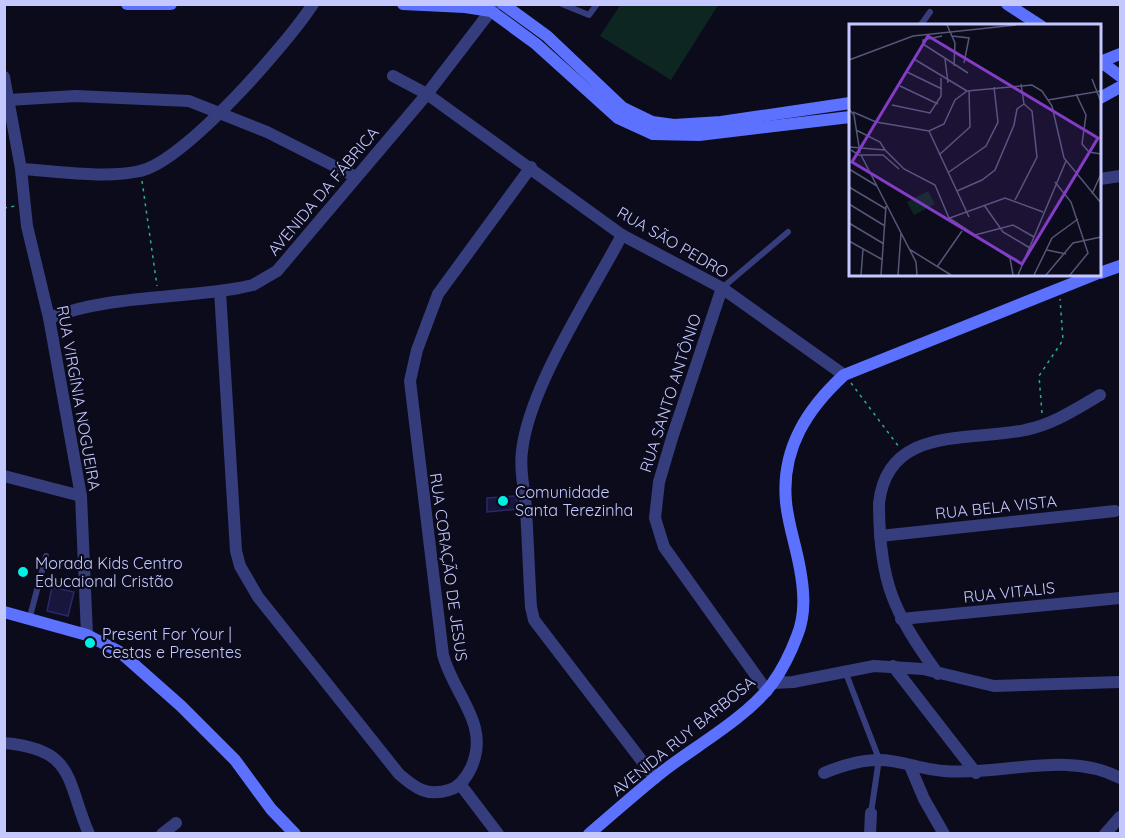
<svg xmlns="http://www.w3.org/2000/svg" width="1125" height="838" viewBox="0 0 1125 838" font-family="Quicksand,sans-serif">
	<rect width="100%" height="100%" fill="#0b0b1c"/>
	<path fill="#0e2621" d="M621,4H718V5L671,80L600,36Z"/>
	<g fill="#18163d" stroke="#2b2869" stroke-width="1.5">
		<path d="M516,496L518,509L487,512V498Z"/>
		<path d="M52,587L74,592L68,616L47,611Z"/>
	</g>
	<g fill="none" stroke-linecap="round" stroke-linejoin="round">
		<g stroke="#2aae92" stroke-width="1.5" stroke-dasharray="3 4.5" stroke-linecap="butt">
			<path d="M142,181L157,286"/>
			<path d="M4,208L15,206"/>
			<path d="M851,383L899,447"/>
			<path d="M1042,413L1039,376L1063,340L1060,299"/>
		</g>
		<g stroke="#353d7c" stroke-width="6">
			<path d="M562,4L589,15L597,4"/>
			<path d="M920,26L930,12"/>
			<path d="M722,288L788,232"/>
			<path d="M29,620L46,556"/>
			<path d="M845,671L879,759L871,813"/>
		</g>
		<g stroke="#353d7c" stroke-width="12">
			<path d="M393,76L427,94L622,235L722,288L844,375"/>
			<path d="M4,77L21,169L27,226L49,318L81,496L87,635"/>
			<path d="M8,100L75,96L189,101L267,132L356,177"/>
			<path d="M21,169C57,171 105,179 140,171C184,162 287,44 313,4"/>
			<path d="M1100,179L1120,176"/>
			<path d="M622,235C591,294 529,387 522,451C519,471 525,490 526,510C528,542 529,575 531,607L534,620L655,778"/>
			<path d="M722,288L672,438L659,482L655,518L664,547L767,691"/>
			<path d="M220,291L236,551L240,566L258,597L399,774C415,788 427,797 449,790C460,787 466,778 471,768C491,724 454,696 443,655L410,381L417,350L438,294L531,167"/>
			<path d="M49,318C111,295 175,299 239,288L253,285L277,271L427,94L496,4"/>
			<path d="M4,476L81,496"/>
			<path d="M880,536L1115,511"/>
			<path d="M901,619L1120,598"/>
			<path d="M893,666L976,773"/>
			<path d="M938,674C893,612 879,581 879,503C888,425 969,442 1025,430C1052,425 1076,409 1100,395"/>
			<path d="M773,683L793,682L874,666L923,669L994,686L1120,682"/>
			<path d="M4,743C76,749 66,781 89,834"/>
			<path d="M910,766L924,799L944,834"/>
			<path d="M824,773C841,766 858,760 877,760C899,759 922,770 944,771C1001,776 1068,750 1120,778"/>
			<path d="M460,784L498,834"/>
			<path d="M162,834L176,823"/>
			<path d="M870,834L871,813"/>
			<path d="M1105,834L1120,817"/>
		</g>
		<g stroke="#5c72ff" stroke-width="12">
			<path d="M127,4H171"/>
			<path d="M403,4L465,7L491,11L536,44L618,118L653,134L699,135L850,117"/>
			<path d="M503,4L547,36L623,108L652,122L674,125L721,122L850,103"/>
			<path d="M1007,4L1041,26"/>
			<path d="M1100,61L1120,76"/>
			<path d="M1100,62L1120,54"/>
			<path d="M1100,98L1120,87"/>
			<path d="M1100,273L1120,266"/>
			<path d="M4,612L87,635L120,652L181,706L235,760L271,809L295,834"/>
			<path d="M589,834C615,812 639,790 666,769C699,744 747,717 772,684C782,670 791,652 797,636C806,614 804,591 800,569C796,546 788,524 786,502C781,449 807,409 844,375L1096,274"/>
		</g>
	</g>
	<g fill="#00f0e3" stroke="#0b0b1c" stroke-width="2">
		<circle cx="503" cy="501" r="6"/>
		<circle cx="23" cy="572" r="6"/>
		<circle cx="90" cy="643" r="6"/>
	</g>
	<g text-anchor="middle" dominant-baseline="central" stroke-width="4.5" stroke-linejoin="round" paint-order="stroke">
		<g font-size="16" fill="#c5c8ff" stroke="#0b0b1c">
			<text transform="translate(323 191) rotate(-50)">AVENIDA DA FÁBRICA</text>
			<text transform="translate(673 242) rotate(30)">RUA SÃO PEDRO</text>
			<text transform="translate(670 393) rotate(-72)">RUA SANTO ANTÔNIO</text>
			<text transform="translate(79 398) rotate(80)">RUA VIRGÍNIA NOGUEIRA</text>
			<text transform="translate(996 507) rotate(-6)">RUA BELA VISTA</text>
			<text transform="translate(449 567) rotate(82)">RUA CORAÇÃO DE JESUS</text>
			<text transform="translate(1009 592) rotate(-6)">RUA VITALIS</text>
			<text transform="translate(683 736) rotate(-39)">AVENIDA RUY BARBOSA</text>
		</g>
		<g font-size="16" fill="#c5c8ff" stroke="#0b0b1c" text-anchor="start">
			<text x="515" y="492">Comunidade<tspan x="515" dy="18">Santa Terezinha</tspan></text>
			<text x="35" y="563">Morada Kids Centro<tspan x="35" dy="18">Educaional Cristão</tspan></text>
			<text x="102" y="634">Present For Your |<tspan x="102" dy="18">Cestas e Presentes</tspan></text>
		</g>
	</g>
	<g transform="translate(849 24)">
		<rect width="252" height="252" fill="#0b0b1c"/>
		<path d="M79,167L86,180L65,191L58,178Z" fill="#0e2621"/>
		<path fill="none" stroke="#555777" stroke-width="1.5" d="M98,1L106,19L105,42M93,12L74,16V20L119,49M103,12L120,14L115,39M65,35L118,67M96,35L99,59M0,36L64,12L167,1M58,48L93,65M243,55L252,78M172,60L175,80M51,62L89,80M227,70L237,91L233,120L240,128L252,130M199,76L252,67M43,81L81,89L92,72V54M0,85L5,91L11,129M4,88L27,98L80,107L95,100L106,76L118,67L183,61L193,67L203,82L215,134L252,179M7,106L31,118L36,126M80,107L120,193M0,123L36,126L55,145L86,161L100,194L161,234L164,251M2,126L10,131H34L50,145M12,131L67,238L68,251M90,131L121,103L120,66M0,145L28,162M100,148L137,122L149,98L145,63M206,158L222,178L239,229L221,251M0,163L37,185M108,167L133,156L146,146L165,101L168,85L175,80M243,170L252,150M166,176L188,133L183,87L175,80M0,180L36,202M135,181L154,208L181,224M98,195L156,174L194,188M0,199L35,220M126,211L164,201L185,213M0,217L34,236M60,225L102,251M198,226L217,230M88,243L113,207M12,251L14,225M32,251L37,182M49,251L52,209M169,251L217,137M185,251L203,214L229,195M197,251L224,219L252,213"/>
		<path fill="#823cc5" fill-opacity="0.15" stroke="#823cc5" stroke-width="3" d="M79,12L249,114L173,240L3,138Z"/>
		<rect width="252" height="252" fill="none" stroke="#c5c8ff" stroke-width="3"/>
	</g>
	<rect width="1125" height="838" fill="none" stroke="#c5c8ff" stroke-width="12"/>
</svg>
